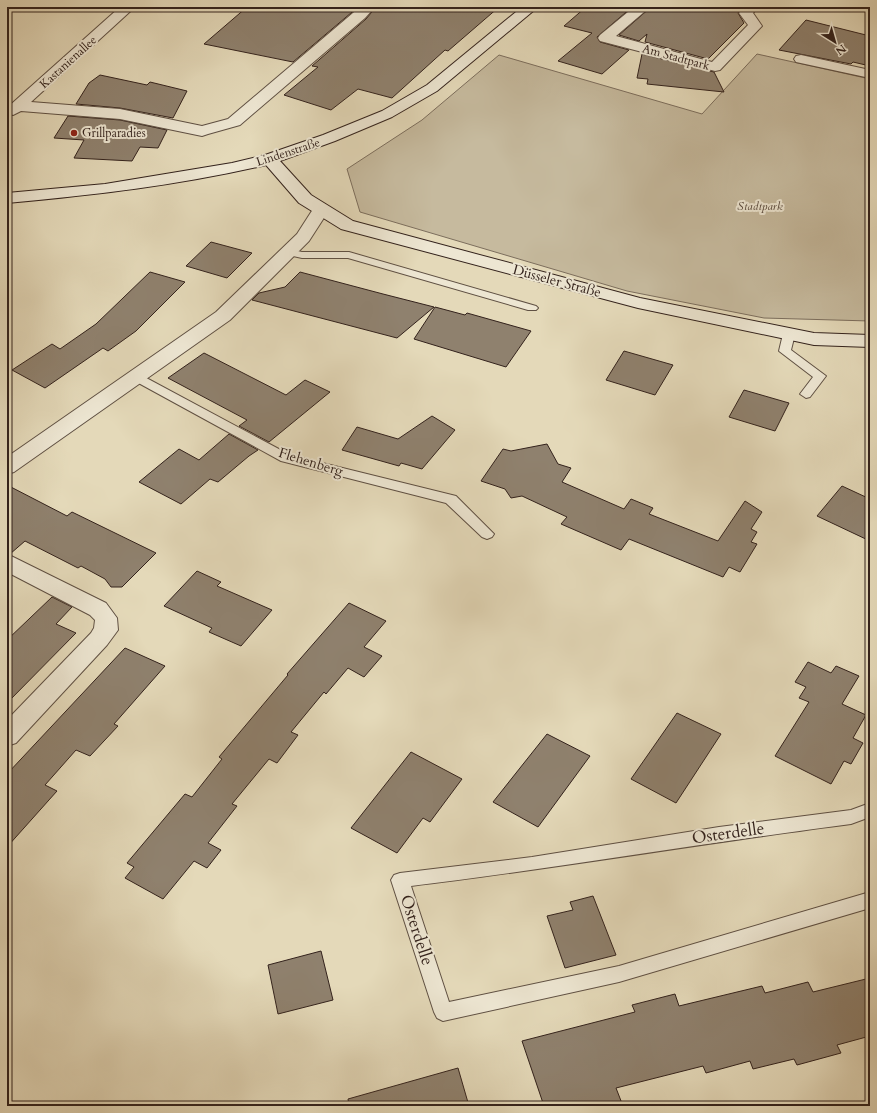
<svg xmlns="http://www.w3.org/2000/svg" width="877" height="1113" viewBox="0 0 877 1113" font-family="Cardo,serif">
	<rect width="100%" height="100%" fill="#e4d9b9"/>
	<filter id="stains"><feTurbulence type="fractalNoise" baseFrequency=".005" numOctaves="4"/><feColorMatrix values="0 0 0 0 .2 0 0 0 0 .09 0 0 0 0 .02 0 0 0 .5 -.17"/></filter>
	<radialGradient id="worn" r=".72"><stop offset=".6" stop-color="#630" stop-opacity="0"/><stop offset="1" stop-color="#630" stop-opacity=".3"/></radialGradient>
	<path fill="#c6ba9e" stroke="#7c6e5d" d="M757,54L870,79V321L764,318L627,291L360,212L347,169L422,120L499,55L702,114Z"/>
	<g fill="#8f816e" stroke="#33221c">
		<path d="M247,7H358L293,62L204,44Z"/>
		<path d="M376,7H499L448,51L445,50L392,98L358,89L331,110L284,95L318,67L312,66L366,19Z"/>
		<path d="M586,7H632L597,37L600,42L629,50L602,74L558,61L592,33L564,26Z"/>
		<path d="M651,7H742L738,13L744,23L708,59L645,42L647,34L639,41L619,35Z"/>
		<path d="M806,20L870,36V66L853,62L851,64L779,50Z"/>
		<path d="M642,54L714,72L724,92L647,84L648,79L637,78Z"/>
		<path d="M100,75L147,85L150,82L187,91L173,118L120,108L76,104L89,83Z"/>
		<path d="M68,116L120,120L167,130L158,148L140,147L132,161L74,158L84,140L54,138Z"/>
		<path d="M211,242L252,253L227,278L186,266Z"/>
		<path d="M150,272L185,282L136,331L108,351L103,348L45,388L12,370L52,344L60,349L96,324Z"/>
		<path d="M300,272L383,294L434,307L397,338L252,300L259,293L285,287Z"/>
		<path d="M435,307L465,315L467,313L531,331L506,367L414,339Z"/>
		<path d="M624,351L673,365L655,395L606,380Z"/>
		<path d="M204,353L286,395L305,380L330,392L269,442L239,426L247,420L168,378Z"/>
		<path d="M744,390L789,403L775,431L729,417Z"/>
		<path d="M432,416L455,430L422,469L401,463L399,466L342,450L357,427L398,439Z"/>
		<path d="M229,434L258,450L249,456L218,482L210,479L181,504L139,482L179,449L199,460Z"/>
		<path d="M547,444L558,464L571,468L562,482L624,509L631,499L653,508L649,514L718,541L745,501L762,512L751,529L757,532L751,542L757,544L740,572L729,567L723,577L629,539L621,550L561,524L567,517L522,496L511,498L505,489L481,481L503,449L511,451Z"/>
		<path d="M7,485L67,516L72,512L156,553L122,587H111L105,579L81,566L78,568L25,541L10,554L7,553Z"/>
		<path d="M842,486L870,499V541L817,516Z"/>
		<path d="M197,571L221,582L217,586L272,610L241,646L209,632L212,628L164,606Z"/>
		<path d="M52,597L72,607L56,624L76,633L7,703V640Z"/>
		<path d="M349,603L386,621L364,647L382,656L364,677L348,668L326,694L324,692L291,732L298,735L277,763L269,759L232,804L237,806L208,843L221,850L207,868L194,861L163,899L125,878L134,867L127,863L185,794L192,797L222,759L219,757L288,675L287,674Z"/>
		<path d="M125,648L165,666L114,724L118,726L90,756L76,750L45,785L57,791L7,847V774Z"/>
		<path d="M808,662L831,673L836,666L859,676L842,704L866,715L853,738L863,743L851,764L844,761L831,784L775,756L809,702L799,698L806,687L795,682Z"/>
		<path d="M677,713L721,734L676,803L631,779Z"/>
		<path d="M547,734L590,756L538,827L493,802Z"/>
		<path d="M411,752L462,779L430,822L423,818L397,853L351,828Z"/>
		<path d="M593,896L616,955L565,968L547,916L573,910L570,902Z"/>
		<path d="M321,951L333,1000L278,1014L268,965Z"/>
		<path d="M870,978V1036L837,1045L841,1053L797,1065L794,1059L753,1069L750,1061L706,1073L703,1066L616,1088L623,1106H544L522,1041L635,1012L632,1005L675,994L679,1006L762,986L765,993L808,982L813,992Z"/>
		<path d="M458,1068L469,1106H349L348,1099Z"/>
	</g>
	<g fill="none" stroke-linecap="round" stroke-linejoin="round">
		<g stroke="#5f5043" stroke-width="2">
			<g id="lane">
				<path d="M288,249L302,252H349L536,306L538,308L536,310H528L348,258H302L284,254L282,252L284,250Z"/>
				<path d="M789,330L795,334L791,350L826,376L810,397L806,398L800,394L813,377L779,351L783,334Z"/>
				<path d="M137,373L290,455L456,496L494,534L492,537L487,539L482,537L446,503L281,461L133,380L131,377L133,374Z"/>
				<path d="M870,803V817L851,824C704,843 558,868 411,886L449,1002L619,966L870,892V908L619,982L443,1021L437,1018L434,1012L391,880L394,875L400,873L532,857L719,827L851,810Z"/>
			</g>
		</g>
		<g stroke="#5f5043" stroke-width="2">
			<g id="street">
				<path d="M120,7H135L31,102L120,109L202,126L228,119L360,7H375L365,18L240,125L208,134L202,136L120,119L21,111L13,115L8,113V107Z"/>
				<path d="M634,7H650L616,36L712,62L748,25L739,13L744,7H758L753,13L762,26L720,70L715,71L600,41L598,38L600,35Z"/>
				<path d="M801,55L870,70V78L796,62L794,59L796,56Z"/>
				<path d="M321,205L327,206L329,210L309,241L230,320L14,472L7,474V457L216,312L297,234L315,206Z"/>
				<path d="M7,554L106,603L117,618L118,630L107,645L16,743L7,746V720L91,633L94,628L95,620L90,615L7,572Z"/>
			</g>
		</g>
		<g stroke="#33221c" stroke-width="2">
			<path id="secondary" d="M522,7H538L437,91L392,117L335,141L280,161L311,195L353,221L640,298L814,333L870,335V347L814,345L638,308L341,229L299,203L266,165C181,185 94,195 7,203V193L105,184L232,163L265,155L323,135L382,111L427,85Z"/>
		</g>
		<use href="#lane" fill="#ede6d2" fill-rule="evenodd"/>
		<use href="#street" fill="#ede6d2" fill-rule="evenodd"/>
		<use href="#secondary" fill="#ede6d2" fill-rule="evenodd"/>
	</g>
	<circle fill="#8f2418" stroke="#ede6d2" stroke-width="1.5" cx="74" cy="133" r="4"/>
	<g text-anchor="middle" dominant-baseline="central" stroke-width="4" stroke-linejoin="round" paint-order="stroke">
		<g font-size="12" fill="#33221c" stroke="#ede6d2">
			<text transform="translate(676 57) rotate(15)">Am Stadtpark</text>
			<text transform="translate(68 62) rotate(-42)">Kastanienallee</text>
			<text transform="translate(288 152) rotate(-18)">Lindenstraße</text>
		</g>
		<g font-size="12" fill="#33221c" stroke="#ede6d2" text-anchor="start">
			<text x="82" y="133">Grillparadies</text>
		</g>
		<g font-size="12" font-style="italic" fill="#58483c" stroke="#ede6d2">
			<text x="760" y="206">Stadtpark</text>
		</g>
		<g font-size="14" fill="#33221c" stroke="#ede6d2">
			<text transform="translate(557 281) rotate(15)">Düsseler Straße</text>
			<text transform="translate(311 462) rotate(17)">Flehenberg</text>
		</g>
		<g font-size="17" fill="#33221c" stroke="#ede6d2">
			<text transform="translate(728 833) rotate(-8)">Osterdelle</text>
			<text transform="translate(417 930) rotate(72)">Osterdelle</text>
		</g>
	</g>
	<rect width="877" height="1113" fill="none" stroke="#e4d9b9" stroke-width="24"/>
	<rect x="8" y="8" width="861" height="1097" fill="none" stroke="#33221c" stroke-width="2"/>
	<rect x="12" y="12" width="853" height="1089" fill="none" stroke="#33221c"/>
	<g transform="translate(835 42) rotate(143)" stroke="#ede6d2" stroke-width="3" paint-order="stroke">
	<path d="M0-3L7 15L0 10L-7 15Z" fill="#33221c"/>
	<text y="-6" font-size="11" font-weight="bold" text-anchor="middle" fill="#33221c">N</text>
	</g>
	<rect width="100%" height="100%" filter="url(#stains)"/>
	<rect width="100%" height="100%" fill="url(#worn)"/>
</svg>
